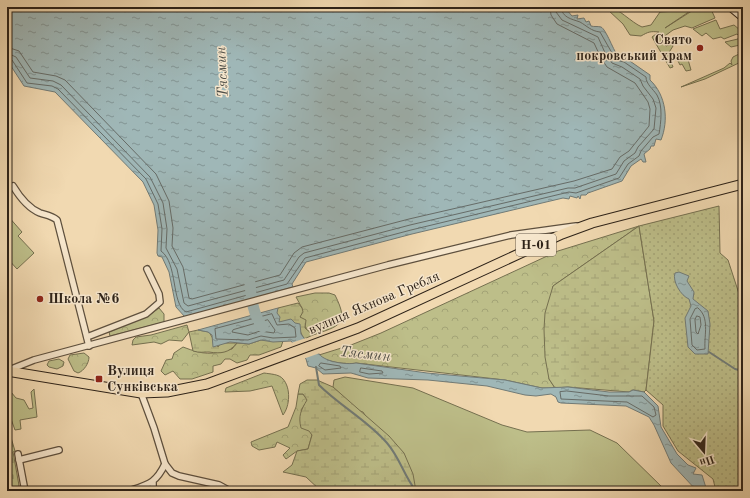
<svg xmlns="http://www.w3.org/2000/svg" width="750" height="498" viewBox="0 0 750 498" font-family="'Old Standard TT',serif">
	<defs>
		<pattern id="forest-crowns" width="20" height="18" patternUnits="userSpaceOnUse"><rect width="20" height="18" fill="#bdbe89"/><path d="M2 6a3 3 0 1 1 6 0M12 15a3 3 0 1 1 6 0" fill="none" stroke="#a3a376"/></pattern>
		<pattern id="wetland-marsh" width="20" height="14" patternUnits="userSpaceOnUse"><rect width="20" height="14" fill="#bdbe89"/><path d="M1 5h8M5 5V1M11 12h8M15 12V8" fill="none" stroke="#a3a376"/></pattern>
		<pattern id="cemetery-stones" width="16" height="16" patternUnits="userSpaceOnUse"><rect width="16" height="16" fill="#bdbe89"/><path d="M2 7V4a2 2 0 0 1 4 0v3zM10 15v-3a2 2 0 0 1 4 0v3z" fill="#a3a376"/></pattern>
		<pattern id="park-dots" width="8" height="8" patternUnits="userSpaceOnUse"><rect width="8" height="8" fill="#bdbe89"/><path d="M2 2h.1M6 6h.1" fill="none" stroke="#a3a376" stroke-width="1.8" stroke-linecap="round"/></pattern>
		<pattern id="water-ripples" width="26" height="14" patternUnits="userSpaceOnUse"><rect width="26" height="14" fill="#9fb7b7"/><path d="M2 4q2-2 4 0t4 0M15 11q2-2 4 0t4 0" fill="none" stroke="#829494"/></pattern>
	</defs>
	<rect width="100%" height="100%" fill="#f1d9b1"/>
	<filter id="stains"><feTurbulence type="fractalNoise" baseFrequency=".005" numOctaves="4"/><feColorMatrix values="0 0 0 0 .2 0 0 0 0 .09 0 0 0 0 .02 0 0 0 .5 -.17"/></filter>
	<radialGradient id="worn" r=".72"><stop offset=".6" stop-color="#630" stop-opacity="0"/><stop offset="1" stop-color="#630" stop-opacity=".3"/></radialGradient>
	<g fill="#bdbe89" stroke="#757050">
		<path d="M609,7C617,7 632,23 642,27L651,25L660,12L676,11L683,7H696L665,28L698,7H710L715,18L692,28L685,26L673,30L662,38L666,46L672,44L673,46L668,54L673,67L670,68L652,37L659,32C650,31 648,32 641,36L630,35L623,24L608,10Z"/>
		<path d="M716,20L720,29L734,25C740,30 743,32 743,40L739,43L740,45L731,47L725,42L738,39L739,36L737,34L724,39L721,37L713,39L706,33L702,36L693,29Z"/>
		<path d="M743,50V61L705,79L681,87L724,68L730,63L732,65L731,61L733,57L739,54L738,52Z"/>
		<path d="M687,56L691,70L686,71L682,64L680,65L677,59Z"/>
		<path d="M7,215L22,232L18,236L34,253L17,269L7,258Z"/>
		<path d="M345,377L413,388L502,425L527,432L590,430L617,443L662,487L664,491H416L363,412L357,410L333,387L334,380Z"/>
		<path d="M34,389L37,417L20,420L21,429L15,430L7,408V393L11,392L16,398L24,400L29,409L33,408L31,392Z"/>
	</g>
	<g fill="url(#forest-crowns)" stroke="#757050">
		<path d="M639,226L553,286L549,379L555,388H542L505,380L356,363C349,365 323,362 319,355L351,345L381,333L558,251Z"/>
		<path d="M315,293H329L335,295C350,325 339,326 313,335L308,332L300,317L302,308L296,297Z"/>
		<path d="M159,308L164,314V322L110,336L109,332L148,316Z"/>
		<path d="M187,325L189,332L182,341L169,340L161,344L154,342L132,345L133,340L136,337L151,335Z"/>
		<path d="M261,340L283,341L281,347L259,355H250L247,360L237,363L230,359H225L221,364L213,366V372L192,379H180L173,371L165,375L161,371L166,360L172,359L174,353L183,347C204,355 211,355 232,349L237,343L249,344Z"/>
		<path d="M84,353L89,357C89,363 84,371 78,373L74,371L68,359L70,355Z"/>
		<path d="M59,359L64,362L63,366L57,369L49,367L47,365L49,361Z"/>
		<path d="M264,373C270,374 279,374 283,379C291,388 290,406 283,415L272,386L250,391L225,392L226,388Z"/>
		<path d="M298,394H303L308,400L301,410L312,435L308,449L297,451L286,459L283,455L290,448L277,442L275,447L259,450L252,446L251,442L288,427L296,407Z"/>
	</g>
	<g fill="url(#wetland-marsh)" stroke="#757050">
		<path d="M639,226L654,321L646,390L644,392L633,390L629,392L568,387L555,388L549,379L545,357L544,329L545,313L553,286Z"/>
		<path d="M298,303L302,308L303,312L300,317L306,320L305,328L313,335L304,339L299,329L279,322L276,313L278,308Z"/>
		<path d="M198,330L209,332L218,347L221,343H237C229,353 221,354 209,352C203,352 200,353 193,351L189,332Z"/>
		<path d="M307,380H317L333,387L389,436L404,453L413,474L416,491H321L306,477L283,472L292,465L297,451L308,449L312,435L309,431L301,428C298,416 301,410 307,400L303,394H298L300,384Z"/>
	</g>
	<path fill="url(#cemetery-stones)" stroke="#757050" d="M7,424L15,451L13,452L20,491H7Z"/>
	<path fill="url(#park-dots)" stroke="#757050" d="M719,206L720,253L728,260L743,306V491H716L713,479L678,451L663,426V405L646,390L654,321L639,226Z"/>
	<g fill="url(#water-ripples)" stroke="#717b77">
		<path d="M7,7H561L566,9L572,16L578,15L577,19L584,18L586,22L589,21L591,26C595,27 597,26 601,27C606,29 614,52 619,58L624,57L650,75V80C666,95 669,120 661,140L656,139L654,146H651L650,149L644,154L646,162H643L641,159L631,166L622,181L588,193L586,195H581L580,199L578,196L577,198L570,196L569,199L563,198L412,234L306,262L292,284L293,287L185,317L176,307L169,272L162,257L158,256L157,253L158,230L154,205L143,182L55,92L24,86L7,60Z"/>
		<path d="M679,272L689,276L687,281L694,292L693,299L708,311L710,324L708,354H695L688,347L685,318L691,306L689,299C681,296 672,281 675,273Z"/>
		<path d="M278,308L277,313L280,317L279,322L291,319L295,323L300,324L301,334L315,353L318,352C322,362 347,365 356,363L427,373L505,380L542,388L568,387L609,392H629L633,390L644,392L658,406L661,427L677,454L688,465L696,468L693,474L702,475L707,491H697L671,463L654,425L649,417L626,406L561,403L558,402L556,397L551,394L536,396L525,395L487,386L428,380L368,378L351,373L323,374L316,368L308,366L306,359L291,341L273,342L261,340L249,344L230,342L213,347L212,335L208,332L198,330Z"/>
	</g>
	<path fill="#f1d9b1" d="M306,338L320,353L303,359L291,343Z"/>
	<g fill="none" stroke-linecap="round" stroke-linejoin="round">
		<g stroke="#666c68" stroke-width="1">
			<path d="M7,47L19,51L33,72L56,76L65,80L156,174L169,201L173,228L172,246L183,267L189,298L192,299L280,275L294,253L302,247L409,219L574,181L612,169L620,157L629,151L649,126L650,109L648,102L635,83L607,67L601,58L594,43L557,24L551,15L550,7"/>
			<path d="M7,53L16,57L30,78L53,81L61,85L150,177L163,203L167,229L166,248L177,269L184,303L188,306L284,280L299,257L304,253L410,225L568,188H575L616,174L624,161L635,153L638,147L654,129L656,108L653,99L643,86L640,79L622,67L612,63L606,55L598,37L562,20L556,12V7"/>
			<path d="M7,58L12,60L27,83L52,86L58,89L146,179L158,204L162,229L161,251C178,263 171,304 186,312L287,284L305,258L411,230L569,192L576,193L619,178L628,164L639,156L641,151L653,137L659,134C661,122 663,106 657,95C653,89 646,84 646,77L624,62L616,60L600,32C591,31 587,26 580,22C572,19 562,18 561,7"/>
			<path d="M698,308C710,318 704,334 705,349L697,350L692,345L690,319L695,309Z"/>
			<path d="M272,314L277,325L289,324L295,328L296,337L273,338L261,336L248,340L216,339L215,329Z"/>
			<path d="M697,316L700,317L701,325L698,334L696,332L695,320Z"/>
			<path d="M268,320L275,330L274,333L260,331L248,335L232,332L233,330Z"/>
			<path d="M321,363L340,366L341,368L325,370L319,366Z"/>
			<path d="M361,368L382,371L383,373L369,374L360,372Z"/>
			<path d="M567,391L609,396H642L654,407L656,415L653,417L627,402L561,399L560,392Z"/>
		</g>
		<g stroke="#717b77" stroke-width="2">
			<path d="M709,352L735,369L743,371"/>
			<path d="M316,367L319,385C340,406 367,420 387,443C400,458 404,476 416,491"/>
		</g>
		<path stroke="#9fb7b7" stroke-width="11" d="M250,283C251,298 253,316 263,327"/>
		<g stroke="#5e503e" stroke-width="8">
			<g id="street">
				<path d="M13,186C19,196 28,208 40,213C46,215 51,215 57,220L89,346"/>
				<path d="M87,337L146,314L160,302L159,294L147,269"/>
				<path d="M9,370L34,360L388,265L511,235L576,226"/>
				<path d="M141,393L154,428L165,464L172,473L179,476L219,485L230,491"/>
				<path d="M18,454L25,491"/>
				<path d="M19,460L59,450"/>
				<path d="M153,483V491"/>
				<path d="M129,491C149,484 156,483 165,464"/>
			</g>
		</g>
		<g stroke="#2d2218" stroke-width="10">
			<path id="secondary" d="M731,7L743,17"/>
		</g>
		<g stroke="#2d2218" stroke-width="11">
			<path id="primary" d="M7,371L141,393L167,392L207,384L358,328L562,234L592,223L743,184"/>
		</g>
		<use href="#street" stroke="#f6e6cc" stroke-width="5.5"/>
		<use href="#secondary" stroke="#f6e6cc" stroke-width="8"/>
		<use href="#primary" stroke="#f1d9b1" stroke-width="9"/>
	</g>
	<g fill="#8f2418" stroke="#f6e6cc" stroke-width="1.5">
		<circle cx="700" cy="48" r="4"/>
		<circle cx="40" cy="299" r="4"/>
		<rect x="95" y="375" width="8" height="8" rx="2"/>
	</g>
	<g text-anchor="middle" dominant-baseline="central" stroke-width="3" stroke-linejoin="round" paint-order="stroke">
		<rect fill="#f6e6cc" stroke="#695d4e" stroke-width="1" x="516" y="234" width="40" height="22" rx="3"/>
		<g font-size="13" font-weight="bold" fill="#2d2218">
			<text x="536" y="245">Н-01</text>
		</g>
		<g font-size="14" font-weight="bold" fill="#2d2218" stroke="#f6e6cc" text-anchor="start">
			<text x="692" y="40" text-anchor="end">Свято<tspan x="692" dy="16">покровський храм</tspan></text>
			<text x="48" y="299">Школа №6</text>
			<text x="107" y="371">Вулиця<tspan x="107" dy="16">Сунківська</tspan></text>
		</g>
		<g font-size="14" fill="#2d2218" stroke="#f6e6cc">
			<text transform="translate(374 303) rotate(-23)">вулиця Яхнова Гребля</text>
		</g>
		<g font-size="15" font-style="italic" fill="#4f4f48" stroke="#f6e6cc">
			<text transform="translate(223 72) rotate(-93)">Тясмин</text>
			<text transform="translate(365 355) rotate(6)">Тясмин</text>
		</g>
	</g>
	<rect width="750" height="498" fill="none" stroke="#f1d9b1" stroke-width="24"/>
	<rect x="8" y="8" width="734" height="482" fill="none" stroke="#2d2218" stroke-width="2"/>
	<rect x="12" y="12" width="726" height="474" fill="none" stroke="#2d2218"/>
	<g transform="translate(704 452) rotate(161)" stroke="#f6e6cc" stroke-width="3" paint-order="stroke">
	<path d="M0-3L7 15L0 10L-7 15Z" fill="#2d2218"/>
	<text y="-6" font-size="11" font-weight="bold" text-anchor="middle" fill="#2d2218">Пн</text>
	</g>
	<rect width="100%" height="100%" filter="url(#stains)"/>
	<rect width="100%" height="100%" fill="url(#worn)"/>
</svg>
